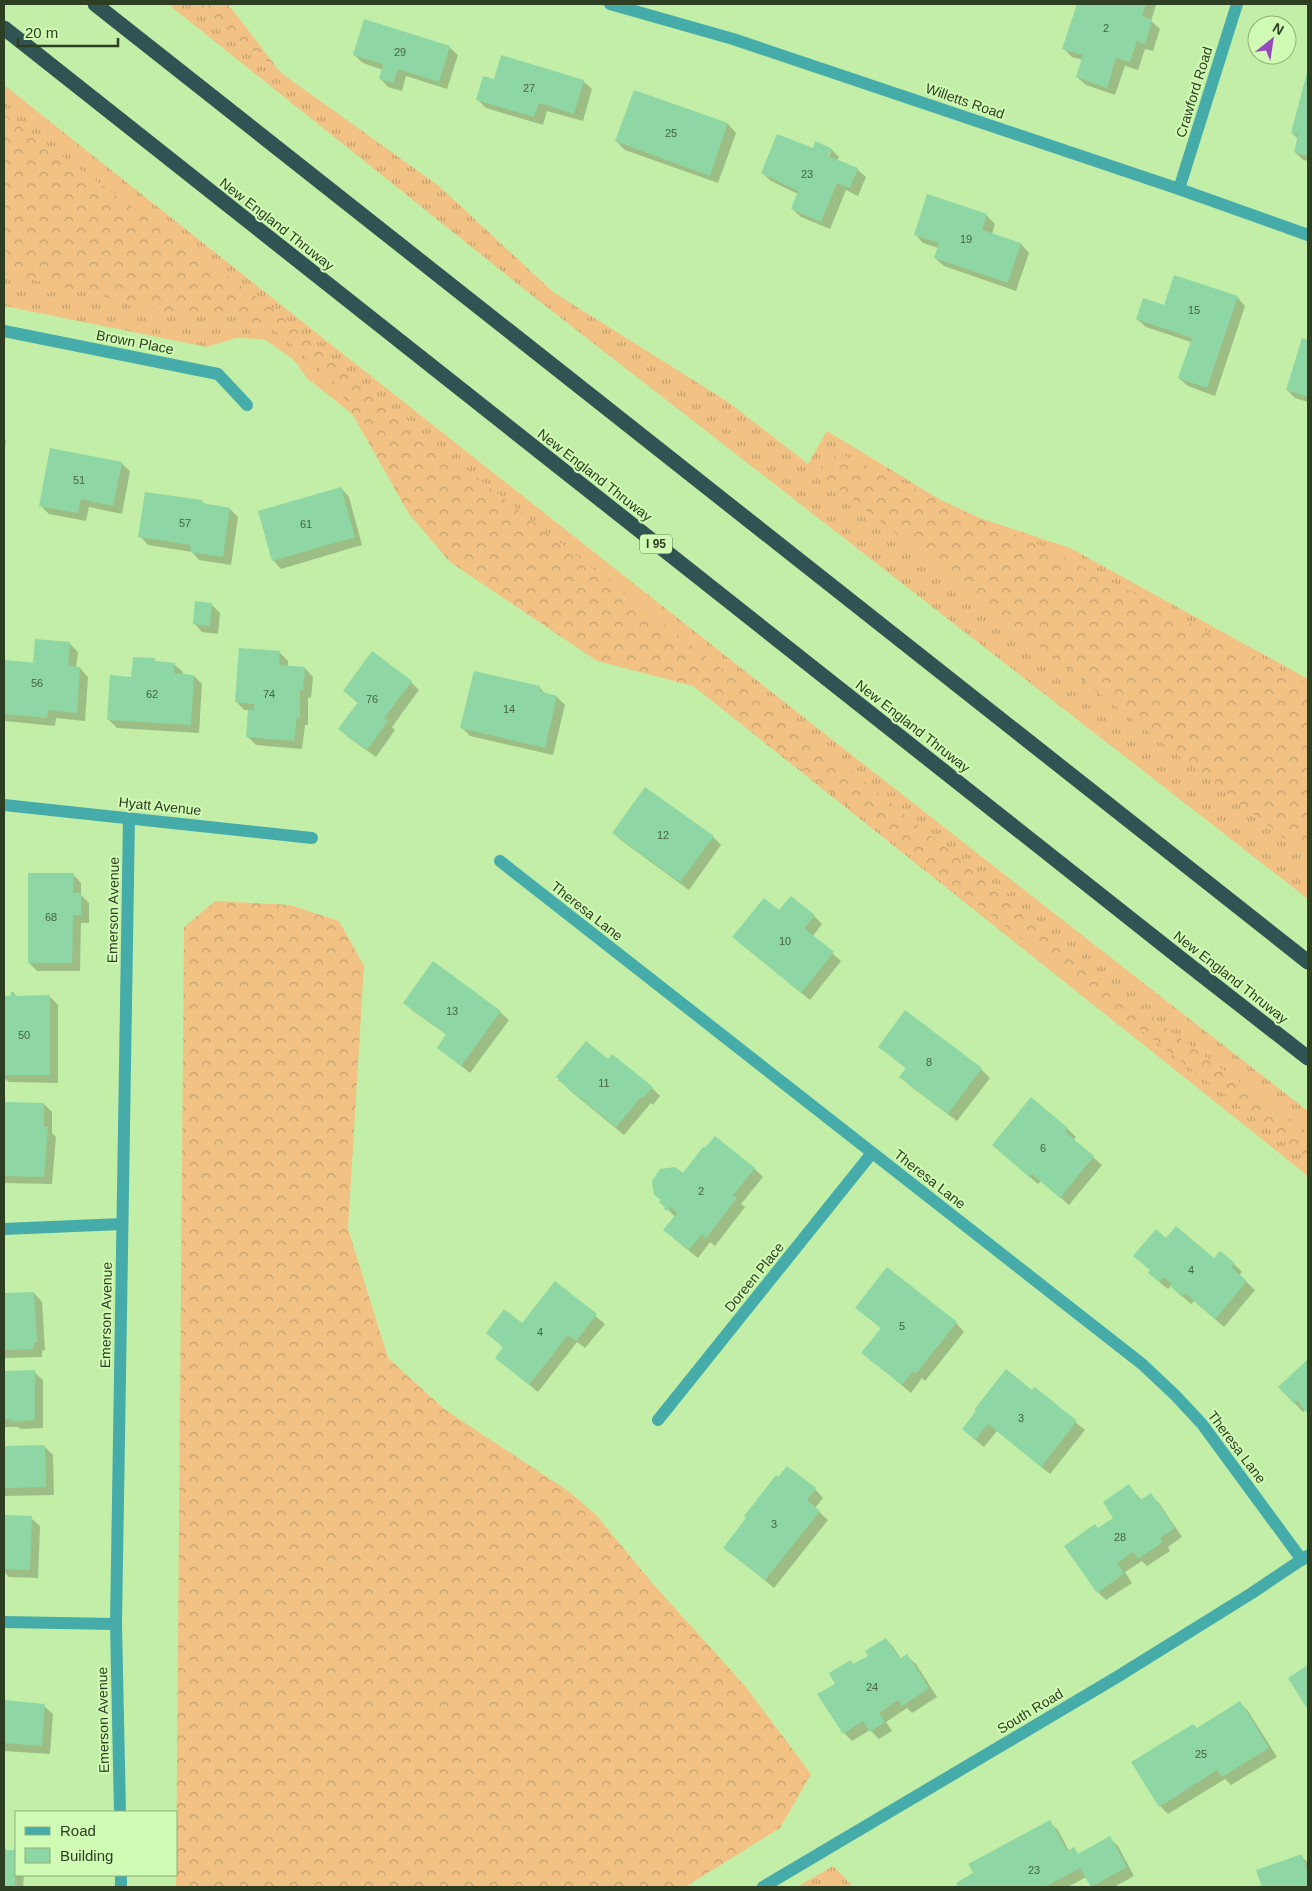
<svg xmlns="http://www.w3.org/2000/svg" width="1312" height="1891" viewBox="0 0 1312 1891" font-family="Arial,sans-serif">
	<defs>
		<pattern id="grass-tufts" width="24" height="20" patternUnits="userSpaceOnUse" patternTransform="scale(1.25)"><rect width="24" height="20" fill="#f1c284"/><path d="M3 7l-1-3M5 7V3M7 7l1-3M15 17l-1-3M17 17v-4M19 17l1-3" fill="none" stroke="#c49f6c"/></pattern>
		<pattern id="forest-crowns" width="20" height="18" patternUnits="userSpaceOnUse" patternTransform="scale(1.25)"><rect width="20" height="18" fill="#f1c284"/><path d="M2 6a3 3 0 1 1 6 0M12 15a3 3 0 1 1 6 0" fill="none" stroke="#c49f6c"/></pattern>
	</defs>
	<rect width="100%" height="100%" fill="#c3eea7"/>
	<g fill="url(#grass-tufts)">
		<path d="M168,4H192L281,73L439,186L553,292L728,402L808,464L827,431L959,511L1070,548L1308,679V899L534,297Z"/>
		<path d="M4,85C437,429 871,772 1308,1111V1176L307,378L294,360L264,339L236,338L207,347L4,306Z"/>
		<path d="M833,1866L853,1887H797Z"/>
	</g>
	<g fill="url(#forest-crowns)">
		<path d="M192,4H228L281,73Z"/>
		<path d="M4,114L274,310L460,464L849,769L1169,1030L1308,1132V1159L693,686L597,661L450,562L409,514L335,383L277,332L224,313L169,312L4,273Z"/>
		<path d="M838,453L1052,551L1308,684V857L816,471Z"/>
		<path d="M215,901L290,905L339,921L364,966L348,1229L388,1358L444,1409L568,1491L596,1515L653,1584L745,1686L811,1774L780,1828L685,1887H176L184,927Z"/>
	</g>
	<g fill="#0003" fill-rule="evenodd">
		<path d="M1078,4L1156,5L1151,21L1160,29L1153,51L1145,49L1138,70L1125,66L1115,95L1086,85L1077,77L1083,60L1072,57L1064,49Z"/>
		<path d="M449,47L458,55L447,89L406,76L402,91L388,87L380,78L383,70L363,63L354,55Z"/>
		<path d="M1308,71V161L1303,160L1295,152L1298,139L1292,133Z"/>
		<path d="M495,81H583L592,89L583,121L547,111L543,125L486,108L477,99Z"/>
		<path d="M728,124L736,133L718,183L625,150L616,141Z"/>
		<path d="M816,143L831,149L839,157L837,161L857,169L866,177L858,196L846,190L830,229L801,217L792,209L798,194L771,181L762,173L813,150ZM828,151H831L826,162Z"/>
		<path d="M928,196L987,216L995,224L992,234L1021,244L1029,253L1016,291L944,266L935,258L938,248L923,243L915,234Z"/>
		<path d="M1237,297L1245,306L1215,396L1188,386L1179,378L1191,342L1146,327L1137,319L1165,306Z"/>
		<path d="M1303,340L1308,341V402L1295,398L1287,390Z"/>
		<path d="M4,438L6,441L4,454Z"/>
		<path d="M121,463L130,471L122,514L89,507L86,521L49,514L41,506Z"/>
		<path d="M341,488L349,497L362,545L281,569L273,560Z"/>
		<path d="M202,502L205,504L230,509L238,517L231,565L199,560L192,552L148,545L140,536Z"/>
		<path d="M212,605L220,613L218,634L202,632L194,623Z"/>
		<path d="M69,643L78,652L76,668H80L88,677L85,721L56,718L55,726L4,721V661L37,664L34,661Z"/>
		<path d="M280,653L288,661V667L305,668L313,677L311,698L308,697V725H305L302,749L256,745L247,736L249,710H244L236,701Z"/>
		<path d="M154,660L158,663L174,664L183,672L182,675L194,676L202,684L199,733L117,728L108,719L132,678Z"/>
		<path d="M411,682L419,690L392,727L395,730L376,757L348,737L339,729L358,703L344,691Z"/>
		<path d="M539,687L546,694L557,697L565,705L553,755L470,736L462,728Z"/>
		<path d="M614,833L713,837L721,845L689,890L622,841Z"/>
		<path d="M73,874L81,883V895L89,903V923H81L80,971H37L29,963Z"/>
		<path d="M814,916L822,924L813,936L841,961L810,1000L734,937Z"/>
		<path d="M14,993L17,997H50L58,1005V1083L9,1082L4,1078V997H12Z"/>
		<path d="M405,1003L500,1012L509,1020L470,1073L438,1047L447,1035L413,1011Z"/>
		<path d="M905,1012L981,1069L990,1078L957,1121L909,1085L901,1077L907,1069L879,1047Z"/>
		<path d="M608,1061L652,1088L660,1096L653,1105L651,1103L624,1135L568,1089L558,1077Z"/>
		<path d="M4,1103L44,1104L52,1112V1133L56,1137L52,1184L4,1183Z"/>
		<path d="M1067,1128L1076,1137L1073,1140L1102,1165L1069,1205L1041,1181L1038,1184L993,1145Z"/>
		<path d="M754,1168L763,1177L741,1204L745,1207L715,1246L710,1242L698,1258L673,1238L675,1217L661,1202L683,1174Z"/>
		<path d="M1166,1239L1214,1260L1234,1264L1242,1272L1239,1275L1255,1290L1224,1327L1194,1301L1191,1304L1171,1286L1168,1289L1158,1281Z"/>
		<path d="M555,1283L605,1324L585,1348L577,1342L538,1392L496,1357L504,1348L487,1333L522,1325Z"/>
		<path d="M34,1293L42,1302L45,1350L42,1351V1357L4,1358V1308Z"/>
		<path d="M856,1307L956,1323L964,1332L925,1381L922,1378L911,1393L863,1353L882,1329Z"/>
		<path d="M1308,1361V1412L1306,1409L1303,1412L1280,1388Z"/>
		<path d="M4,1372H34L43,1380V1428L21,1429L18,1427H4Z"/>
		<path d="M1035,1389L1085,1430L1050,1474L997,1431L984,1447L972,1437L977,1411L1033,1392Z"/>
		<path d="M4,1447H45L53,1455L54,1495L4,1496Z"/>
		<path d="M1129,1486L1142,1501L1150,1495L1159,1503L1182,1537L1168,1547L1170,1551L1147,1566L1142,1561L1125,1572L1132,1583L1106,1600L1098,1592V1529L1115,1518Z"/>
		<path d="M815,1489L823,1498L815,1508L828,1520L774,1588L725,1547Z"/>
		<path d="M4,1517L31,1518L40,1526L38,1578L9,1577L4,1572Z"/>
		<path d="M886,1639L894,1648L901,1659L907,1656L916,1664L937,1697L912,1713L907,1708L886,1722L892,1731L879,1739L870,1730L852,1741L844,1733L837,1684L851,1661L854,1665L870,1656Z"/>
		<path d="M4,1701L44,1706L53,1714L50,1754L4,1751Z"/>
		<path d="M1240,1703L1248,1711L1277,1757L1231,1785L1225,1779L1168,1814L1160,1806Z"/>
		<path d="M1049,1822L1058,1830L1069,1851L1073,1849L1079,1855L1109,1838L1118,1846L1134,1876L1114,1887H1093L1086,1877L1068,1887H960L957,1883L975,1873Z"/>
		<path d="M4,1848L8,1851L16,1852V1875H24L23,1887H4Z"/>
		<path d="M1301,1856L1308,1863V1887H1263L1258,1870Z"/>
	</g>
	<g fill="#8ed7a4">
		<path d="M1077,4H1146L1142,16L1152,20L1145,44L1137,41L1130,62L1116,58L1107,88L1076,77L1083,55L1062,49Z"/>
		<path d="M364,19L450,46L439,82L398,69L393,83L379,79L383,64L353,55Z"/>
		<path d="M501,55L584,80L574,114L539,103L534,117L476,100L483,76L494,79Z"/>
		<path d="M1308,69V156L1294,152L1298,135L1291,133Z"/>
		<path d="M634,90L728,123L710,176L615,141Z"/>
		<path d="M777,134L813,148L815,141L831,148L828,156L858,168L850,188L837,183L821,222L791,209L798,191L761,173Z"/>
		<path d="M927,194L987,214L982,230L1021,243L1008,283L934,258L939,243L914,235Z"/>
		<path d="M1174,275L1238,296L1207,388L1178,378L1192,338L1136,319L1143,298L1164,305Z"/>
		<path d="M1302,338L1308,340V397L1286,390Z"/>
		<path d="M50,448L122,462L113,506L81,499L78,513L39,506Z"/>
		<path d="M341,487L355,537L272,561L258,511Z"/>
		<path d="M145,492L202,500V503L230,508L223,557L190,552L191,545L138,537Z"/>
		<path d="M195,601L212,603L210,626L193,624Z"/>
		<path d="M35,639L70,642L68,666L80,667L77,713L48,710L47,718L4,714V660L37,663L33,662Z"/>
		<path d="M239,648L280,651L279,665L305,667L303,690H300V718L297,717L294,741L246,737L248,710H254V704L235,702Z"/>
		<path d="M372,651L412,681L384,718L388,721L367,750L338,729L358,702L343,691Z"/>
		<path d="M133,657L155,658V661L175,663L174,673L194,675L191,725L107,720L110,675L131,677Z"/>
		<path d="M474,671L540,686L539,691L557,696L545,748L460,728Z"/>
		<path d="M645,787L714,836L680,882L612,833Z"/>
		<path d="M28,873H74L73,893H81V915H73L72,963H28Z"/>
		<path d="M791,896L815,915L804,928L834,952L801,993L732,937L764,898L779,910Z"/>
		<path d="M433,961L501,1011L461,1066L437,1048L446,1034L403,1003Z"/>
		<path d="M11,992H14V996L50,995V1075H4V996H10Z"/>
		<path d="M905,1010L982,1068L948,1114L899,1077L906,1068L878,1047Z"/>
		<path d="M586,1041L608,1059L612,1054L653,1087L644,1098L642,1096L616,1127L558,1080L559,1079L556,1077Z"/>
		<path d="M1031,1097L1068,1128L1065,1132L1094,1156L1060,1198L1032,1174L1029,1177L992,1145Z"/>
		<path d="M4,1102L44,1103V1127H48L44,1177L4,1176Z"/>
		<path d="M715,1136L755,1168L733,1195L737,1198L706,1238L702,1234L689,1250L663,1230L677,1213L671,1207L667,1211L664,1209L665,1207L659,1202L661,1200L654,1195L652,1181L660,1169L675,1167L683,1173L703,1147L705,1148Z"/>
		<path d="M1176,1226L1214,1258L1220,1251L1235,1263L1231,1267L1247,1281L1215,1319L1185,1293L1182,1297L1170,1286L1172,1284L1164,1277L1159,1282L1148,1273L1150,1270L1133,1256L1156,1229L1166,1238Z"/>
		<path d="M887,1267L957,1322L916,1374L913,1371L902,1385L861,1353L881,1328L855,1308Z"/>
		<path d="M555,1281L597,1314L576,1341L568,1335L529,1385L495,1358L503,1347L486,1333L504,1309L522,1323Z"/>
		<path d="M34,1292L37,1342L34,1343V1349L4,1350V1293Z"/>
		<path d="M1308,1359V1414L1297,1401L1294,1404L1278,1387Z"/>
		<path d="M1006,1369L1032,1390L1035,1387L1077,1421L1041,1467L988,1424L975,1440L962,1429L976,1411L974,1410Z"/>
		<path d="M35,1370V1420L12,1422L11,1419H4V1371Z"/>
		<path d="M45,1445L46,1487L4,1488V1446Z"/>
		<path d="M787,1466L816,1488L807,1500L820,1511L765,1580L723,1548L746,1518L744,1516L776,1475L778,1477Z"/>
		<path d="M1129,1484L1140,1500L1151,1493L1175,1528L1160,1538L1163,1542L1138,1559L1133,1552L1117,1563L1124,1574L1097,1593L1064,1546L1095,1524L1098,1528L1113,1518L1103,1502Z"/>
		<path d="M4,1515L32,1516L30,1570L4,1569Z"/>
		<path d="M886,1638L900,1659L907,1654L929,1688L902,1706L898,1700L879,1713L885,1722L870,1732L863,1721L843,1734L817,1694L835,1684L829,1673L851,1660L853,1664L868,1656L865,1651Z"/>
		<path d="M1308,1665V1710L1288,1678Z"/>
		<path d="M4,1700L45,1704L42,1746L4,1743Z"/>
		<path d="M1240,1701L1269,1748L1222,1777L1217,1770L1159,1807L1131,1762L1193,1724L1197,1728Z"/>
		<path d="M1050,1820L1067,1851L1074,1847L1078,1854L1110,1836L1127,1867L1091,1887L1080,1868L1045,1887H958L956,1883L973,1873L968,1864Z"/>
		<path d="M4,1850H16L15,1887H4Z"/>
		<path d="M1302,1854L1308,1874V1887H1262L1256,1870Z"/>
	</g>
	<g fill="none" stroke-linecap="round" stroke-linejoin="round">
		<g stroke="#46acaa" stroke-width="12">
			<path d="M610,4L733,39L1179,189L1308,235"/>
			<path d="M1179,189L1237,4"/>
			<path d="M4,331L218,374L247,405"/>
			<path d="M4,805L312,838"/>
			<path d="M500,861L1142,1364L1175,1395L1202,1424L1302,1560"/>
			<path d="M4,1229L122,1224"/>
			<path d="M658,1420L872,1153"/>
			<path d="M4,1622L116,1624"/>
			<path d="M120,1812L116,1624L129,818"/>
			<path d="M121,1887V1875"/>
			<path d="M763,1887L1117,1677L1252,1593L1307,1556"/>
		</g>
		<g stroke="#305453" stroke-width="15">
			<path d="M95,4L1308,962"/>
			<path d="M4,28L1180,958L1308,1058"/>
		</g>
	</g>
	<g text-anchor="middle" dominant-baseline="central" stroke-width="4" stroke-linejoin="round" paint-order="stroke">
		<g font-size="11" fill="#466442">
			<text x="1106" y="28">2</text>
			<text x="400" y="52">29</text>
			<text x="529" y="88">27</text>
			<text x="671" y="133">25</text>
			<text x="807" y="174">23</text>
			<text x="966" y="239">19</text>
			<text x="1194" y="310">15</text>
			<text x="79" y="480">51</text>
			<text x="185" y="523">57</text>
			<text x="306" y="524">61</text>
			<text x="37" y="683">56</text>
			<text x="152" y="694">62</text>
			<text x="269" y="694">74</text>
			<text x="372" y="699">76</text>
			<text x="509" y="709">14</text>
			<text x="663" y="835">12</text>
			<text x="51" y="917">68</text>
			<text x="785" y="941">10</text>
			<text x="452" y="1011">13</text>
			<text x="24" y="1035">50</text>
			<text x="929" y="1062">8</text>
			<text x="604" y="1083">11</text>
			<text x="1043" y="1148">6</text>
			<text x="701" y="1191">2</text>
			<text x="1191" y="1270">4</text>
			<text x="902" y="1326">5</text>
			<text x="540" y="1332">4</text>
			<text x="1021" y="1418">3</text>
			<text x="774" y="1524">3</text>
			<text x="1120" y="1537">28</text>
			<text x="872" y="1687">24</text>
			<text x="1201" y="1754">25</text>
			<text x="1034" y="1870">23</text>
		</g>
		<rect fill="#d0fbb4" stroke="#5f774e" stroke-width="1" x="640" y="534.5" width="32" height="19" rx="4"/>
		<g font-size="12" font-weight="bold" fill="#2e3e22">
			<text x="656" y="544">I 95</text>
		</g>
		<g font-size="14" fill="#2e3e22" stroke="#d0fbb4">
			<text transform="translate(1194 92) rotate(-73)">Crawford Road</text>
			<text transform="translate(965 101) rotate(19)">Willetts Road</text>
			<text transform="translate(277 224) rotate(38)">New England Thruway</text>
			<text transform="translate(135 342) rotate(11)">Brown Place</text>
			<text transform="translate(595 475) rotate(38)">New England Thruway</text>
			<text transform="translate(913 726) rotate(38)">New England Thruway</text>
			<text transform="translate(160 806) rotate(6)">Hyatt Avenue</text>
			<text transform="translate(113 910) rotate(-89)">Emerson Avenue</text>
			<text transform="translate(587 911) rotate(38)">Theresa Lane</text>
			<text transform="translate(1231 977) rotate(38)">New England Thruway</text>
			<text transform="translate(930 1179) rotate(38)">Theresa Lane</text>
			<text transform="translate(754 1277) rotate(-51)">Doreen Place</text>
			<text transform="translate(106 1315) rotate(-89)">Emerson Avenue</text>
			<text transform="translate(1237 1447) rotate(53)">Theresa Lane</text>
			<text transform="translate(1030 1711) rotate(-31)">South Road</text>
			<text transform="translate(103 1720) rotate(-91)">Emerson Avenue</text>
		</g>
	</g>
	<rect width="1312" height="1891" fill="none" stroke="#2e3e22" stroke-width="10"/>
	<rect x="15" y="1811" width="162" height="65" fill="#d0fbb4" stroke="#8faf7a"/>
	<rect x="25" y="1827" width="25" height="8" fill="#46acaa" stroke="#8faf7a"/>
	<text x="60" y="1836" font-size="15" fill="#2e3e22">Road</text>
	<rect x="25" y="1848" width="25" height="15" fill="#8ed7a4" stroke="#8faf7a"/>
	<text x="60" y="1861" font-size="15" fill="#2e3e22">Building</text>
	<g transform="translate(1272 40) rotate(30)"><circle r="24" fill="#d0fbb4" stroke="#8faf7a"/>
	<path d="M0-4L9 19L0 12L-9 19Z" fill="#974abb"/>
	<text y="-8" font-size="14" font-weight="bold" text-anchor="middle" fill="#2e3e22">N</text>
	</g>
	<path d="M18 38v8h100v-8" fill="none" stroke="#2e3e22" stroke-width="2.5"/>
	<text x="25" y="38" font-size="15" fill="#2e3e22" stroke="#d0fbb4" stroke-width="4" paint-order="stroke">20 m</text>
</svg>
